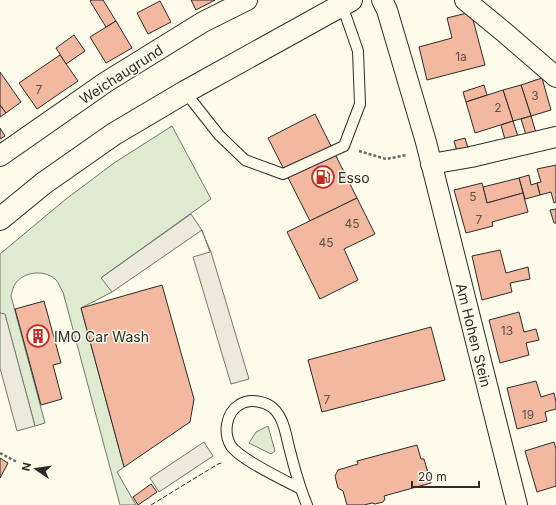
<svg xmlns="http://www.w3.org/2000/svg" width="556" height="505" viewBox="0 0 556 505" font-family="Inter,sans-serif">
	<rect width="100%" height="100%" fill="#fdfbea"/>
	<g fill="#deebd1" stroke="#74746e">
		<path d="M172,126L211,199L102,277L112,292L81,308L124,467L117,472L136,505H120L63,292C60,288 58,281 55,279C43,269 23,272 15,284C13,287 12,292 11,296L45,423L35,426L5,315L0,313V254L66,199L114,163Z"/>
		<path d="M268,426L275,451L271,454L249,443L256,432Z"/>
	</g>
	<g fill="#eceadb" stroke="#74746e">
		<path d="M191,214L201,229L211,252L249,379L231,384L193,257L210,252L202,230L112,292L101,278Z"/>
		<path d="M0,313L5,314L35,426L17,431L0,368Z"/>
		<path d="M204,442L213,456L159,492L150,478Z"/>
	</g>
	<g fill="#f2b8a0" stroke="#2b2b2b">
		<path d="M92,0H103L116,21L106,27L90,1Z"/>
		<path d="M191,0H215L196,10Z"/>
		<path d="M160,1L171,22L148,34L137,13Z"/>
		<path d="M471,12L485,65L427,80L419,47L452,38L447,18Z"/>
		<path d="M116,21L132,48L106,63L90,37Z"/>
		<path d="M74,35L85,51L66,64L56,48Z"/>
		<path d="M60,55L78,81L37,109L19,83Z"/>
		<path d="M0,72L21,102L6,113L0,105Z"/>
		<path d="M542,78L551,110L531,116L521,85Z"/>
		<path d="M484,85L487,95L466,102L463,92Z"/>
		<path d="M521,85L531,116L513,121L503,90Z"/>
		<path d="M503,90L513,121L475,133L466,102Z"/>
		<path d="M0,105L6,113L0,117Z"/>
		<path d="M315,114L357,198L310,221L268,138Z"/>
		<path d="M531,116L537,136L527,138L521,119Z"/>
		<path d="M513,121L520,143L507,147L501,125Z"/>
		<path d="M0,128L5,136L0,139Z"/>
		<path d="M465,138L470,155L459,158L454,141Z"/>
		<path d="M556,165V202L554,203L551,192L540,195L537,183L541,182L537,169Z"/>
		<path d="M529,175L531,185L537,183L540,195L525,199L519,178Z"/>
		<path d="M519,178L523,193L487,203L483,187Z"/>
		<path d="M482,183L487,203L523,193L528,212L492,222L493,226L466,233L454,190Z"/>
		<path d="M357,198L375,234L344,249L358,280L320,299L287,232Z"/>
		<path d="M556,209V223H554L550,210Z"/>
		<path d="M500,250L506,273L528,267L530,279L510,283L512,292L482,300L472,256Z"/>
		<path d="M162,285L194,399L190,422L124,467L81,308Z"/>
		<path d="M44,301L61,363L53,365L62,399L41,405L15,309Z"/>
		<path d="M519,312L524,332L536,329L539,340L526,343L529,355L500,363L489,320Z"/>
		<path d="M431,327L445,380L322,412L308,360Z"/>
		<path d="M536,381L541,397L554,393L556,402V409L545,412L547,421L517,429L507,388Z"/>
		<path d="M554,442L556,449V486L537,492L525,451Z"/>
		<path d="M417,445L421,459H424L431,483L384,496L385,499L383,502L375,504L372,503L364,505H347L343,491L338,488L335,476L338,470L358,464L357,461Z"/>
		<path d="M0,458L8,463L0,478Z"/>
		<path d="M151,484L157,492L138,505L133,497Z"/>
	</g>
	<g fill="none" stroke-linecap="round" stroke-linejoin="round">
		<g stroke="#2b2b2b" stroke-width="12">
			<g id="service">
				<path d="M185,92L219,135L245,160L283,174L344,146L360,104L358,51L342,5"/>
				<path d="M301,489C284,480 241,460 231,446C223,433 226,413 239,405C249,398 267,401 275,410C284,420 286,435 289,447C294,467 299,486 307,505"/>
			</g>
		</g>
		<g stroke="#2b2b2b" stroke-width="22">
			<g id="minor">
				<path d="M382,0L387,10L426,142L517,505"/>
				<path d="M465,0L504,32L556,77"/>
				<path d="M0,156L106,82L203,22L247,0"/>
				<path d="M431,164L471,157L556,137"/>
			</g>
		</g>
		<g stroke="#2b2b2b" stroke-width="24">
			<path id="primary" d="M0,219L44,183L114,134L185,92L351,0"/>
		</g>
		<g stroke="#6a6964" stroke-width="2.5" stroke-dasharray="3 2" stroke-linecap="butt">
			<path d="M359,151L386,159L407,155"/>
			<path d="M0,453L17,462"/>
		</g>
		<use href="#service" stroke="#fdfbea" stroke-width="10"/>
		<use href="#minor" stroke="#fdfbea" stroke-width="20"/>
		<use href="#primary" stroke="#fdfbea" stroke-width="22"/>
		<path stroke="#2b2b2b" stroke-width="1" stroke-dasharray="5 2" stroke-linecap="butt" d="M151,505L218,464L222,463"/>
	</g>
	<defs>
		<g id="fuel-ring" transform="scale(1.15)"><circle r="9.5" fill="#fdfbea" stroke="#c62828" stroke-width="1.5"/><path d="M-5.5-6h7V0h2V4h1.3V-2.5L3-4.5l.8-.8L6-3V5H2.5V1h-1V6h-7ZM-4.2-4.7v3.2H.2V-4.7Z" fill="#c62828"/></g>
		<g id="building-ring" transform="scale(1.15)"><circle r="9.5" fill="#fdfbea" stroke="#c62828" stroke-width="1.5"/><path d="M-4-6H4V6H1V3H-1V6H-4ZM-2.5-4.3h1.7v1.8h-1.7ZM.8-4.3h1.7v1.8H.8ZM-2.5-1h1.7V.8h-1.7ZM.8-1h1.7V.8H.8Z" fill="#c62828"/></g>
	</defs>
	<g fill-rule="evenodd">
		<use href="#fuel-ring" x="323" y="177"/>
		<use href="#building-ring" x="38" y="336"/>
	</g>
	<g text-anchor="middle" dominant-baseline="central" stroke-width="3" stroke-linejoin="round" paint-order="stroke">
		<g font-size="12" fill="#5d4e48">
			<text x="461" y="56">1a</text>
			<text x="39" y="89">7</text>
			<text x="535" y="95">3</text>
			<text x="498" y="107">2</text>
			<text x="473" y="196">5</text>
			<text x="479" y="219">7</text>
			<text x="352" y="223">45</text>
			<text x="326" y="242">45</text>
			<text x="507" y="330">13</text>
			<text x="327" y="399">7</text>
			<text x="528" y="414">19</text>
		</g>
		<g font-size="14" fill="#2b2b2b" stroke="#fdfbea">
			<text transform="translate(121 74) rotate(-33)">Weichaugrund</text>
			<text transform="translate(474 335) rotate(76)">Am Hohen Stein</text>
		</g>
		<g font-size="14" fill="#2b2b2b" stroke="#fdfbea" text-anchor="start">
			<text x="338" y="177">Esso</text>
			<text x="54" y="336">IMO Car Wash</text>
		</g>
	</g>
	<g transform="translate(36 469) rotate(283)" stroke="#fdfbea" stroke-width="3" paint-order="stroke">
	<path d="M0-3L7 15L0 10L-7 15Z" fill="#2b2b2b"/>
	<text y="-6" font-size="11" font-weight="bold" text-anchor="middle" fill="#2b2b2b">N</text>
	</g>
	<path d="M412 481v6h67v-6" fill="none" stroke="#2b2b2b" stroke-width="2"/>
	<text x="418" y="481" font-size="12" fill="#2b2b2b" stroke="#fdfbea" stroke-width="3" paint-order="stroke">20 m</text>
</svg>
